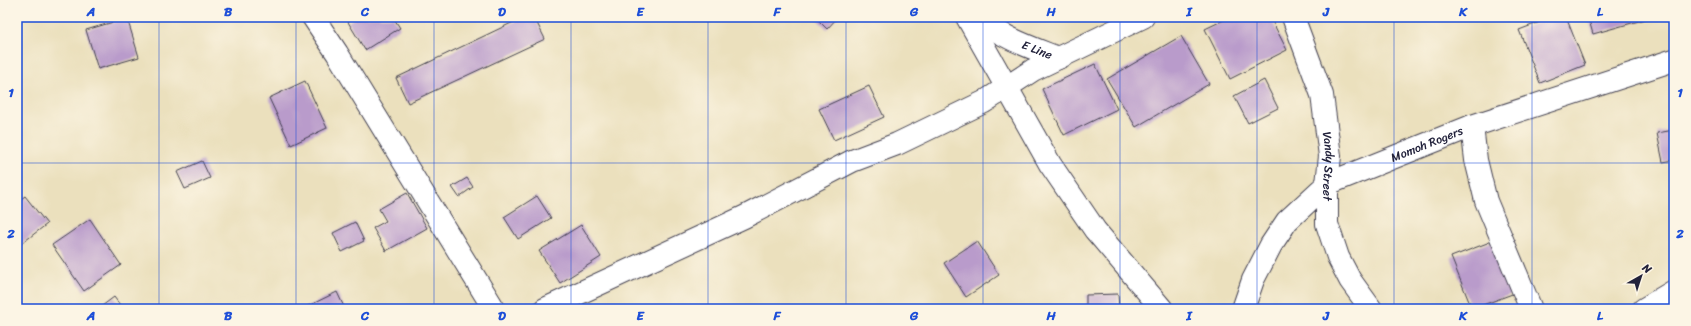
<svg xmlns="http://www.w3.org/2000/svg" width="1691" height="326" viewBox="0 0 1691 326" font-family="Sriracha,sans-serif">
	<rect width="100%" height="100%" fill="#fcf5e5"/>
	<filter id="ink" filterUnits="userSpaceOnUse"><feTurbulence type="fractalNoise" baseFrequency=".025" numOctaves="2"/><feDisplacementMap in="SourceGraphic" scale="8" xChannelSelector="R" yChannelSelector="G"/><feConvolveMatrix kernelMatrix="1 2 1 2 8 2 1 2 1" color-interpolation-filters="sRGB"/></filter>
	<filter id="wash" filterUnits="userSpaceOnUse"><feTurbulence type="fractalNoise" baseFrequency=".012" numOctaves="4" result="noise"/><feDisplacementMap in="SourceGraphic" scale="16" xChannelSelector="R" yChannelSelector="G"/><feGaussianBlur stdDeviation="0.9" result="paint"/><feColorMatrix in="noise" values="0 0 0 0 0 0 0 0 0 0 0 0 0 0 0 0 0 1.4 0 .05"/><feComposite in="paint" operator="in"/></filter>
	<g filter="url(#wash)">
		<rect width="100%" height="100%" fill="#ebe0bd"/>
		<g id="blocks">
			<g fill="#b99bcb">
				<path d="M356,17H393L400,28L365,50L348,22Z"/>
				<path d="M524,17H534L545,39L408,103L396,78Z"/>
				<path d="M815,17H838L827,29Z"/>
				<path d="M1230,17H1270L1287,50L1230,79L1205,29Z"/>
				<path d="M1553,17H1566L1585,65L1540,83L1519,30Z"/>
				<path d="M1588,17H1653L1593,34Z"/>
				<path d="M127,18L139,57L98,69L86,30Z"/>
				<path d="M1181,36L1209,84L1136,127L1107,79Z"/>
				<path d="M1095,64L1117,109L1064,135L1042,89Z"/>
				<path d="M1264,80L1278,108L1248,123L1234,96Z"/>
				<path d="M305,81L327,128L291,145L269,98Z"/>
				<path d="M869,86L884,117L834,140L819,109Z"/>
				<path d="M1674,130V160L1663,162L1657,133Z"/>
				<path d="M202,161L210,178L185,189L177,172Z"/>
				<path d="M467,178L473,187L459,197L452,187Z"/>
				<path d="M407,193L427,228L386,251L373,228L386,221L379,209Z"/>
				<path d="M25,196L47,224L17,247V202Z"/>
				<path d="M537,196L551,218L518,239L504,217Z"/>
				<path d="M90,219L121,265L84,291L52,245Z"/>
				<path d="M355,222L364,241L342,252L333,233Z"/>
				<path d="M581,225L601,257L560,283L539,251Z"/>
				<path d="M1495,240L1515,293L1472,309L1451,257Z"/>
				<path d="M977,241L999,275L966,297L944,263Z"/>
				<path d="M337,292L345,309H302Z"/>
				<path d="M1118,294L1119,309H1086V295Z"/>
				<path d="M114,297L123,309H98Z"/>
			</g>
		</g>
	</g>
	<g filter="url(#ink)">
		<use href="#blocks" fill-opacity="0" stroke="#403e4e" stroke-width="1"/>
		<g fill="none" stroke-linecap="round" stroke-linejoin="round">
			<g stroke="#403e4e" stroke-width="24">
				<g id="street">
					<path d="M313,17L337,53L494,309"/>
					<path d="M967,17L1050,164L1095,230L1162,309"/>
					<path id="s1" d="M978,17C1000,37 1030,47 1058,58L1143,17"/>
					<path id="s2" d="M1293,17L1322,95L1330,156L1327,184V224L1338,257L1350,280L1371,309"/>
					<path d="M1472,126L1476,160L1486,201L1531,309"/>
					<path d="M545,309L744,217L852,161L897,144L984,102L1033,70L1058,58"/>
					<path id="s3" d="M1243,309L1253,280L1271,245L1287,221L1327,184L1472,126L1674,60"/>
					<path d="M1644,309L1674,291"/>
				</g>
			</g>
			<use href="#street" stroke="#fff" stroke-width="22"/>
		</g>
	</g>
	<path fill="none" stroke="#1d4ed8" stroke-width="1" stroke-opacity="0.55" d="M159,17V309M296,17V309M434,17V309M571,17V309M708,17V309M846,17V309M983,17V309M1120,17V309M1257,17V309M1394,17V309M1532,17V309M17,163H1674"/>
	<g text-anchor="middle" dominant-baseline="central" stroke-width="3" stroke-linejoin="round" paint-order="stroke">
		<g font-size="12" fill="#22223b" stroke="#fcf5e5">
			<text stroke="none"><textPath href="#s1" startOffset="68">E Line</textPath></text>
			<text stroke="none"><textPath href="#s3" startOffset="261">Momoh Rogers</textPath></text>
			<text stroke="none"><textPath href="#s2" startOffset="155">Vandy Street</textPath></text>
		</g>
	</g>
	<rect width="1691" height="326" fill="none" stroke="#fcf5e5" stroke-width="44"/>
	<g transform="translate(1641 276) rotate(39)" stroke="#fcf5e5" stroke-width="3" paint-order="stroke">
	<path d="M0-3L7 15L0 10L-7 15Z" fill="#22223b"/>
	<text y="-6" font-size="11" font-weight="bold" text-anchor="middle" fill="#22223b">N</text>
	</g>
	<rect x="22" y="22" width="1647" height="282" fill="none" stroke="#1d4ed8" stroke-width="1.5"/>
	<g font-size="13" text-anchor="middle" font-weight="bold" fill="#1d4ed8">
		<text x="91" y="16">A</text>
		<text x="228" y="16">B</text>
		<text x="365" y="16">C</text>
		<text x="502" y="16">D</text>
		<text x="640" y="16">E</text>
		<text x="777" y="16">F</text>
		<text x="914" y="16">G</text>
		<text x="1051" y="16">H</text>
		<text x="1189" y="16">I</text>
		<text x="1326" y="16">J</text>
		<text x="1463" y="16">K</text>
		<text x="1600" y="16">L</text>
		<text x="11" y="97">1</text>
		<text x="1680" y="97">1</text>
		<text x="11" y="238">2</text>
		<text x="1680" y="238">2</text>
		<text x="91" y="320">A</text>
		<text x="228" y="320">B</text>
		<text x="365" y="320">C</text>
		<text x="502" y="320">D</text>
		<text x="640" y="320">E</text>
		<text x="777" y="320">F</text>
		<text x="914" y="320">G</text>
		<text x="1051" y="320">H</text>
		<text x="1189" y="320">I</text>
		<text x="1326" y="320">J</text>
		<text x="1463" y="320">K</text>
		<text x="1600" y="320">L</text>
	</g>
</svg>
